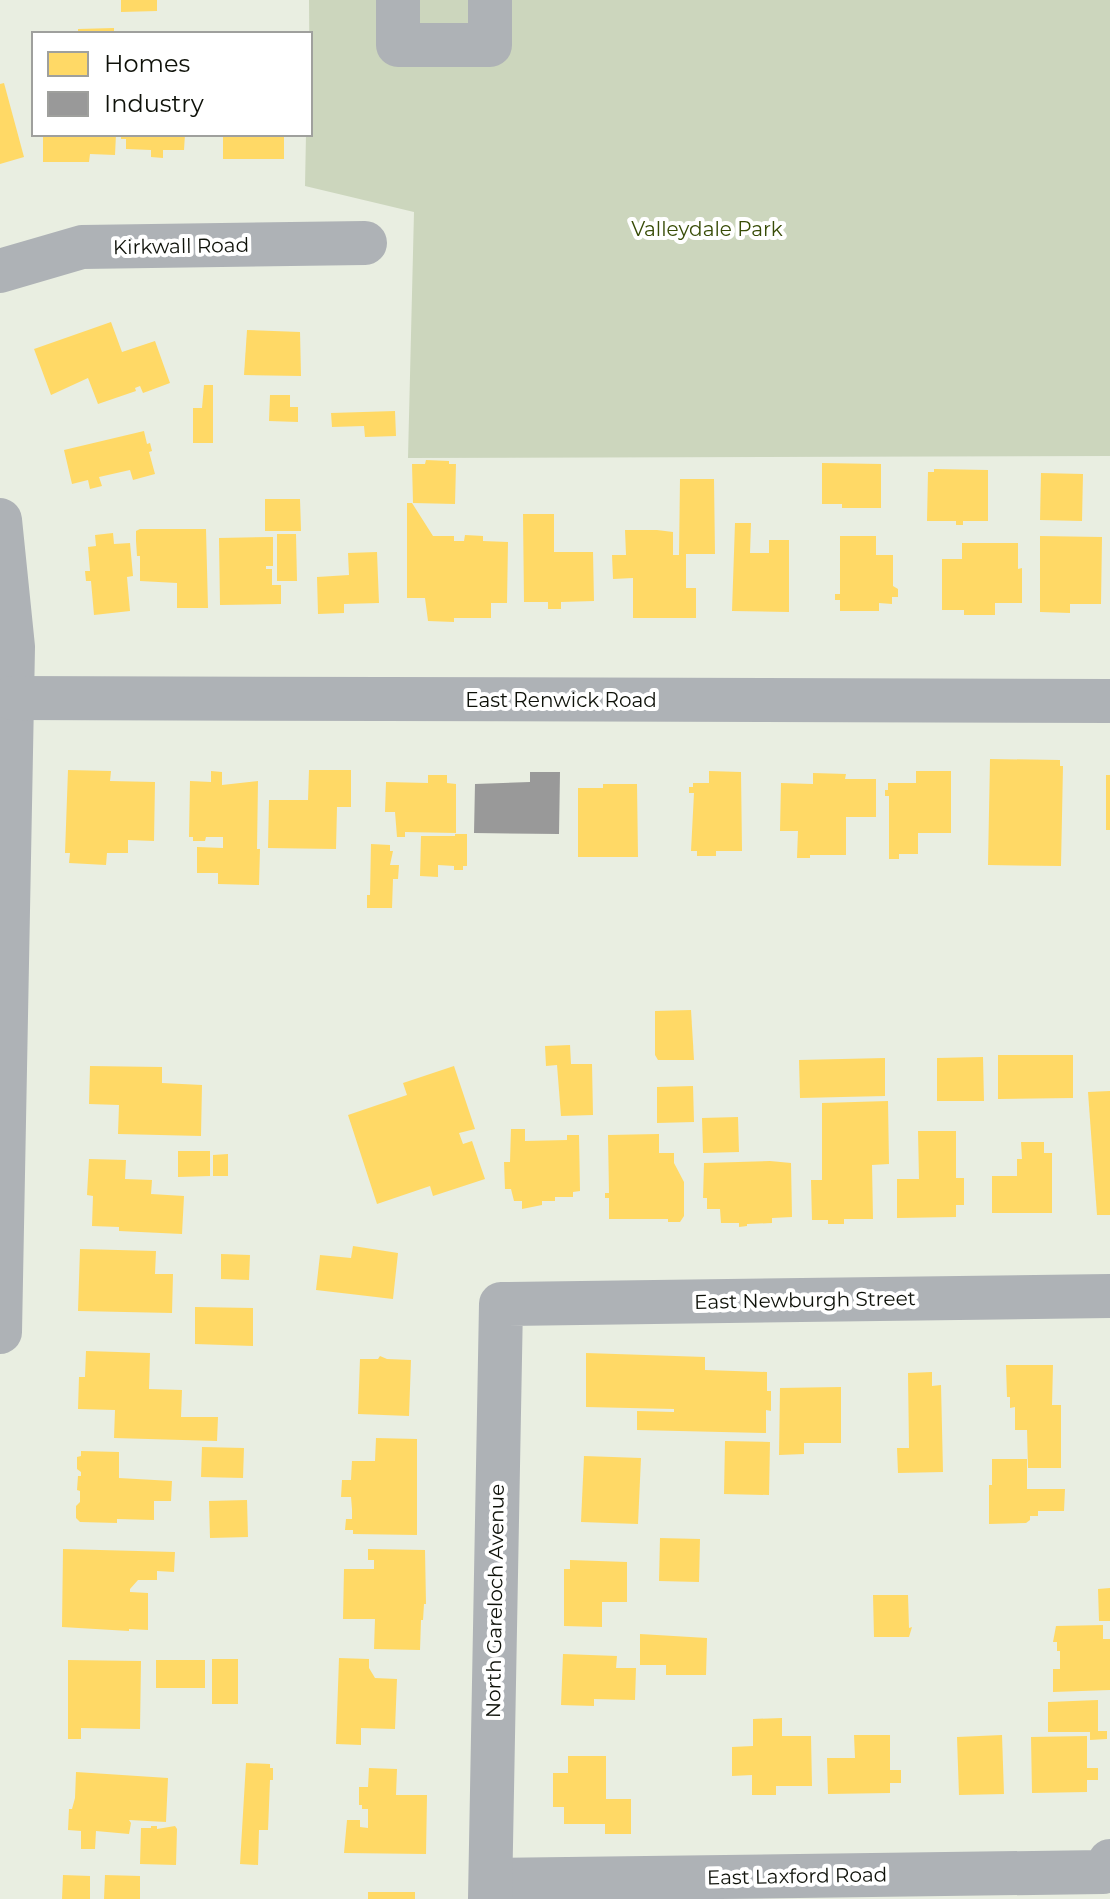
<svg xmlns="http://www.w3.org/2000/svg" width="1110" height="1899" viewBox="0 0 1110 1899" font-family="Montserrat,sans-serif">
	<rect width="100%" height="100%" fill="#e9eee1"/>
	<path fill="#ccd6bd" d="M309,0H1110V456L408,458L414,212L305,186L306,134H310Z"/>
	<g fill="#ffd966">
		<path d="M121,0H157V11L121,12Z"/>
		<path d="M114,28V34H78V29Z"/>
		<path d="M4,83L24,157L0,164V84Z"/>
		<path d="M43,134H116L115,155L90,154L89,162H43Z"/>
		<path d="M121,134H185L184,150H163V158L151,157V150L126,149V139H121Z"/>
		<path d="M223,134H281V137H284V159H223Z"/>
		<path d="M111,322L122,352L155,341L170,383L143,393L140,386L135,388L136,391L98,404L88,378L51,395L34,349Z"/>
		<path d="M247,330L300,332L301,376L244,375Z"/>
		<path d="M204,385H213V443H193V408H202Z"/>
		<path d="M270,395H290V407H298V422L269,421Z"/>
		<path d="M395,411L396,436L365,437L364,426L332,427L331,413Z"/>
		<path d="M144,431L147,444L150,443L152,451L149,452L155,474L133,480L130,470L99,477L102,486L90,489L88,480L72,484L64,450Z"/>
		<path d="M426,460L449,461V464H456L455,504L413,503L412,464H425Z"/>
		<path d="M822,463L881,464V508H842V504H822Z"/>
		<path d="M934,469L988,470V521H963V525H956V521H927L928,472H934Z"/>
		<path d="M1041,473L1083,474L1082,521L1040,520Z"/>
		<path d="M680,479H714L715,554H686V588H696V618H633V578L613,579L612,555H626L625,530H657L673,532V555H679Z"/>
		<path d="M265,499H300L301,531H265Z"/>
		<path d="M407,503H412L433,536H454V541H464L465,535L483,536V541L508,542L507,603H491V618H454V622L428,621L425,598H407Z"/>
		<path d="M523,514H554V552H593L594,601L561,602V609H548V602H524Z"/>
		<path d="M735,523H751L750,553H769V540H789V612L732,611Z"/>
		<path d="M140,529H206L208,608H177V583L140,581V556H137L136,541V531Z"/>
		<path d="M113,533L114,544L130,543L133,576L127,577L130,611L94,615L91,581H86L85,571H90L88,547L96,546L95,535Z"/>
		<path d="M277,534H296L297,581H277Z"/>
		<path d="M840,536H876V555H893V586L898,589V597H892V604L879,603V611H840V600H835V594H840Z"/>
		<path d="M1040,536L1102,537L1101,604H1070V613L1040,612Z"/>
		<path d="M273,537V566H266V569H272V585H281V604L220,605L219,538Z"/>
		<path d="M962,543H1018V569L1022,568V603H995V615H964V610H942V559H962Z"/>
		<path d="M377,552L379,603L344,604V613L318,614L317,577L349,575L348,553Z"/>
		<path d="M990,759L1060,760V766H1063L1061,866L988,865Z"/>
		<path d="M68,770L111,771L110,781L155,782L154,841L128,840V853H107L106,865L69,863L70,853H65Z"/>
		<path d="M309,770H351V807H337L336,849L268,848L269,800H308Z"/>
		<path d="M211,771L222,772V785L258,781L257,849H260L259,885L218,884V873H197V847L223,848V837H206L205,841H193V837H189L190,781L211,782Z"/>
		<path d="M709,771L741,772L742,851H716V856H697V851H691L694,793H689V787H693V783H709Z"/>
		<path d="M916,771H951V833H918V854H899V859H889V796H885V790H888V783H916Z"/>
		<path d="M813,773L846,774L845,779H876V817H846V855H810V858H797L798,831H780L781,783L813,784Z"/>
		<path d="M428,775H447V783L456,784V833L405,832V837H397L395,812H385L386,782L428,783Z"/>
		<rect x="1106" y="775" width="4" height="55"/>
		<path d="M603,784H637L638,857H578V788H603Z"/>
		<path d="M455,834H467V866H463V870H454V866L438,865V877L420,876L421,836H455Z"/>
		<path d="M371,844L390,845V851H393L390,865H399L398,879H393L392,908H367V895H370Z"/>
		<path d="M691,1010L694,1060H658L655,1055V1011Z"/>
		<path d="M570,1045L571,1064H592L593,1115L561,1116L557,1065L546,1066L545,1046Z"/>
		<path d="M998,1055H1073V1098L998,1099Z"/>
		<path d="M983,1057L984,1101H937V1058Z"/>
		<path d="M885,1058V1096L800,1098L799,1060Z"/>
		<path d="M90,1066L162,1067V1083L202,1085L201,1136L118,1134L119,1105L89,1104Z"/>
		<path d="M454,1066L475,1129L459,1133L463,1144L472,1141L485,1179L433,1196L430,1186L377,1204L348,1115L407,1095L403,1083Z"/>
		<path d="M693,1086L694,1122L657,1123V1087Z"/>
		<path d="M1110,1091V1215H1097L1088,1092Z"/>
		<path d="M888,1101L889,1164L872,1165L873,1219H844V1224H828V1220H812L811,1180H822V1103Z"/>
		<path d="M738,1117L739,1152L703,1153L702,1118Z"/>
		<path d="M511,1129H525V1141L567,1140V1135H579L580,1191L573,1192V1197H555V1201H542V1205L522,1209V1201H514L511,1189H505L504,1162H510Z"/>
		<path d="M918,1131H956V1178H964V1205H956V1217L897,1218V1179H919Z"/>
		<path d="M659,1134V1153H674V1163L684,1182V1216L680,1222H668V1219H609V1198H605V1193H609L608,1135Z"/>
		<path d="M1021,1142H1044V1153H1052V1213H992V1176H1017V1159H1022Z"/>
		<path d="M178,1151H210V1176L178,1177Z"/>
		<path d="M228,1154V1176H213V1155Z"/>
		<path d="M89,1159L126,1160L125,1179L152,1180L151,1194L184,1196L182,1234L119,1231V1227L92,1226L93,1196L87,1195Z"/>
		<path d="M770,1161L791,1163L792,1217L772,1218V1223L747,1224V1226L739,1227V1223H721L720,1209H707V1198H703L704,1163Z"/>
		<path d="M353,1246L398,1253L393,1299L316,1290L320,1255L351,1258Z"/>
		<path d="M80,1249L156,1251L155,1274H173L172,1313L78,1311Z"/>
		<path d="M221,1254L250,1255L249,1280L221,1279Z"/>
		<path d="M195,1307L253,1308V1346L195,1344Z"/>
		<path d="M86,1351L150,1353L149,1389L182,1390L181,1417H218L217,1441L114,1438L115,1410L78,1409L79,1377H85Z"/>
		<path d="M586,1353L705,1357V1370L767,1372V1391H771V1411L766,1410V1433L637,1430V1411L674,1412V1409L586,1407Z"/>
		<path d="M380,1356L387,1359L411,1360L409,1416L358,1414L360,1359H378Z"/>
		<path d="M1006,1365H1053L1052,1405H1061V1468H1028L1027,1430H1015V1407L1010,1408V1397H1007Z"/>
		<path d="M932,1372V1386L941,1385L943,1472L898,1473L897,1448H909L908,1373Z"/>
		<path d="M841,1387V1443H804V1454L779,1455L780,1388Z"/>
		<path d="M376,1438L417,1439V1535L353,1534V1530H345L346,1519H352V1509L351,1497H341L342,1480H351L352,1461H375Z"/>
		<path d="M725,1441L770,1442L769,1495L724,1494Z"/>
		<path d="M202,1447L244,1448L243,1478L201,1477Z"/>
		<path d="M81,1451L119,1452V1478L172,1481L171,1501H154V1520L117,1519V1523L80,1522L76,1518V1506L80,1502V1491L77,1490L78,1476H81V1472L77,1469V1457L81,1456Z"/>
		<path d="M584,1456L641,1458L638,1524L581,1522Z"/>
		<path d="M992,1459H1027V1489H1065L1064,1511H1038V1516H1030V1520L1026,1523L989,1524V1485H992Z"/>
		<path d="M247,1500L248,1537L210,1538L209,1501Z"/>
		<path d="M660,1538L700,1539L699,1582L659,1581Z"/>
		<path d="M63,1549L175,1552L174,1572L157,1571V1580H138L130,1589V1592L148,1593V1630L129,1629V1631L62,1627Z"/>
		<path d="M368,1549L425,1550L426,1604H424L423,1620H421L420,1650L374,1649L375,1619H343L344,1569H374V1560H368Z"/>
		<path d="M570,1560L627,1562V1602H602V1627L564,1626V1569H570Z"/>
		<path d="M1110,1588V1621H1099L1098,1589Z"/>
		<path d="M873,1595H908L909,1628L912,1627L909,1637H874Z"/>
		<path d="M1103,1625V1639H1110V1690L1053,1692V1669H1060V1651H1057V1642H1053L1056,1626Z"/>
		<path d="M640,1634L707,1638L706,1675H666V1665H640Z"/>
		<path d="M563,1654L617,1656L616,1668H636L635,1700L594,1699V1706L561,1705Z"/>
		<path d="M339,1658L369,1659V1668L375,1678L397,1679L395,1729L361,1728V1745L336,1744Z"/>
		<rect x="212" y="1659" width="26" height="45"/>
		<path d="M68,1660L141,1661L140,1729L81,1728V1739H68Z"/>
		<rect x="156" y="1660" width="49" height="28"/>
		<path d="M1098,1700V1731H1107V1739L1090,1740V1732H1048V1702Z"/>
		<path d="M782,1718V1736H811L812,1786H776V1795H752V1775L732,1776V1747L753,1746V1719Z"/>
		<path d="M854,1735H890V1770H901V1783H890V1793L828,1794L827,1758H855Z"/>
		<path d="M1002,1735L1004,1794L959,1795L957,1737Z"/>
		<path d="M1087,1736V1768H1098V1780H1087V1792L1032,1793L1031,1737Z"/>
		<path d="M568,1756H606V1799H631V1834H605V1824H564V1807H553V1773H568Z"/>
		<path d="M246,1763L270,1764V1768H273V1780H270L268,1830H259L258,1865L240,1864Z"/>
		<path d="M369,1768L397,1769L396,1795H427L426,1854L344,1853L347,1820H360V1827L368,1828V1809H362V1805H359V1787H368Z"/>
		<path d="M76,1772L168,1778L166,1822L129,1820L131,1823L129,1834L96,1831L95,1849H81V1831L68,1830L69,1809H72L75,1798Z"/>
		<path d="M151,1826H157V1829L175,1826L177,1829L176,1865L140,1864L141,1828H151Z"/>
		<path d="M63,1875L90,1876V1899H62Z"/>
		<path d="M105,1875L140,1876V1899H104Z"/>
		<rect x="368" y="1892" width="47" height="7"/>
	</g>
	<path fill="#999" d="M530,772H560L559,834L474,833L475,784L530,782Z"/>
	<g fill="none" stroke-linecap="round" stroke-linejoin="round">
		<g stroke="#aeb2b6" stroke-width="44">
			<path d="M398,0V45H490V0"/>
			<path d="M0,271L82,247L365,243"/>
			<path d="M0,520L13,647L0,1332"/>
			<path d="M12,698L1110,701"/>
			<path d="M491,1880L1103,1872L1110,1861"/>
			<path d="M490,1899L501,1304L1110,1296"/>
		</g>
	</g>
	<g text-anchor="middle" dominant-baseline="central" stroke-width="8" stroke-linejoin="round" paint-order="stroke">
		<g font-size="20" fill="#384c07" stroke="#fff">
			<text x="707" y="229">Valleydale Park</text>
		</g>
		<g font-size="20" fill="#0e1109" stroke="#fff">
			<text transform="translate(181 246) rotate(-1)">Kirkwall Road</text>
			<text x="561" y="700">East Renwick Road</text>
			<text transform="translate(805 1300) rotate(-1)">East Newburgh Street</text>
			<text transform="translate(495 1601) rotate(-89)">North Gareloch Avenue</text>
			<text transform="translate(797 1876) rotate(-1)">East Laxford Road</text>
		</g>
	</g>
	<rect x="32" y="32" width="280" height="104" fill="#ffffff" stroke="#9fa09d" stroke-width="2"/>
	<rect x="48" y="52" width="40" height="24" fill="#ffd966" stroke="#9fa09d" stroke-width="2"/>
	<text x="104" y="72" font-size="24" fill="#0e1109">Homes</text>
	<rect x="48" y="92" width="40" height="24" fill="#999999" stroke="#9fa09d" stroke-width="2"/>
	<text x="104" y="112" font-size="24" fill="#0e1109">Industry</text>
</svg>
